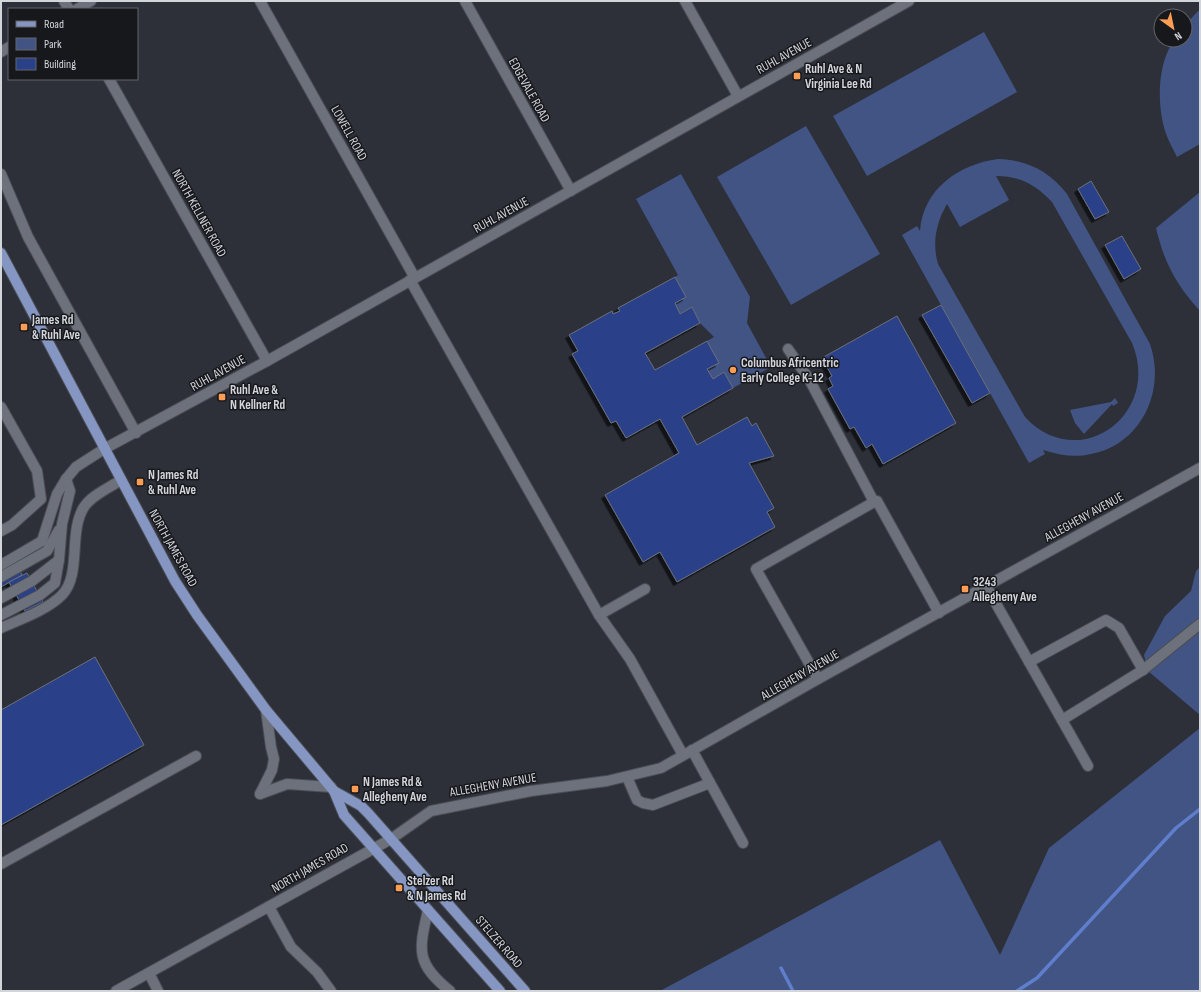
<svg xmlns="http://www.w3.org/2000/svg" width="1201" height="992" viewBox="0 0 1201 992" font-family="'Sofia Sans Condensed',sans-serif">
	<defs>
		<filter id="shadow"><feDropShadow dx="-3.5" dy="3.5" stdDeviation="0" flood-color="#0009"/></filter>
	</defs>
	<rect width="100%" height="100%" fill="#2d3039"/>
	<g fill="#415484" fill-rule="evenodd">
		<path d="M1200,9V144L1177,157C1173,149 1168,140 1165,131C1157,103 1157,65 1174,40H1185V25Z"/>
		<path d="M984,32L1017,92L867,176L833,116Z"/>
		<path d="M806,126L880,254L791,305L717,177Z"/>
		<path d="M998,159C1027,160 1049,171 1067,194L1150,344C1166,390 1142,444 1091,454C1075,458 1059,455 1043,450L1045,454L1029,463L902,235L917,226L920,231C923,189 959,164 998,159ZM996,176C1020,176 1036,185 1052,202L1132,343C1162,414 1079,475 1025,417L938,264C932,243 936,223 947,204L960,227L1009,200Z"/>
		<path d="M681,174L750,297L747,323L771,367L733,388L724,372L713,379L707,369L718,362L707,341L714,337L700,323L692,307L680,314L675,303L686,297L675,277L678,275L636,199Z"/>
		<path d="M1200,192V311C1176,285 1164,262 1156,228Z"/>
		<path d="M1115,398L1118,403L1113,406L1112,404L1084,434L1075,423L1070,410L1111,402Z"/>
		<path d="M1200,567V715L1148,671L1144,655L1165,616L1191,591L1196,571Z"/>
		<path d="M1200,728V991H660L940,840L1000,955L1049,848Z"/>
	</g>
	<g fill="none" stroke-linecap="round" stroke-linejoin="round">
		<g stroke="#5f7ecb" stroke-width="3.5">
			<path d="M781,968L793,991"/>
			<path d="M1017,991L1037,978L1176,828L1200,809"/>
		</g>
	</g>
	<g fill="#294189" stroke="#6c707a" filter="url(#shadow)">
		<path d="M1091,181L1109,212L1095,219L1078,189Z"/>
		<path d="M1122,236L1141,269L1124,279L1105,245Z"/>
		<path d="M675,277L686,297L675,303L680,314L692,307L700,323L645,353L655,370L707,341L719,363L707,369L713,379L724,372L733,388L682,417L697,445L747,417L752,426L756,423L774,456L749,463L774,508L767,512L775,527L677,582L660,552L643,562L605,495L679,453L660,419L626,438L616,421L611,423L572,354L578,351L569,335L612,311L613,314L620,311L618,308Z"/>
		<path d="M941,305L990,393L972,403L922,315Z"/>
		<path d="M897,316L956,423L883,464L872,444L866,448L854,427L850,429L828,389L833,386L829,378L832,376L822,358Z"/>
		<path d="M11,554L22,575L1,587V559Z"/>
		<path d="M27,573L43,602L25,611L9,582Z"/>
		<path d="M95,657L144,745L1,825V710Z"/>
	</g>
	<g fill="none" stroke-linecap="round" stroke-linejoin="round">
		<g stroke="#4a4d54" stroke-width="12">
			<g id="minor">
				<path d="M64,1L69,9"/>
				<path d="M260,1L415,278"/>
				<path d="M465,1L571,191"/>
				<path d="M685,1L738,96"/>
				<path d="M77,9L91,1"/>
				<path d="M1,52L9,47"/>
				<path d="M109,79L267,361"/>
				<path d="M1,174L28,237L136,433"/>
				<path d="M410,280L599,615L630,659L683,755"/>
				<path d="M788,349L809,379L874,502"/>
				<path d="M1,407L37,471L41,499L12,525L1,531"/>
				<path d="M1,565L42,541L57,494L66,479L76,467L104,449L267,361L909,1"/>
				<path d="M1,577L47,551L59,530"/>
				<path d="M986,586L1088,766"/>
				<path d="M1,598L32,581L59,560L62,524L70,491L66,479"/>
				<path d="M1,615L40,595L55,583L59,560"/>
				<path d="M599,615L645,589"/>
				<path d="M1,628C21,619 47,610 62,595C82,574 68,532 84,507C92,495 109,488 121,480"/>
				<path d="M1029,662L1106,620L1119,628L1143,670L1062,720"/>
				<path d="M1143,670L1200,624"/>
				<path d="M818,679L756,569L874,502L877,501L939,613"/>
				<path d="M692,750L743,843"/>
				<path d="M627,777L637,800L643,803L653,805L710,783"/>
				<path d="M260,794L272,770L274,759L271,747L266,710"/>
				<path d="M260,794L287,784L331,787"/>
				<path d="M1,864L196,756"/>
				<path d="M269,907L291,947L317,972L331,991"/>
				<path d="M428,910C419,950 415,963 450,991"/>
				<path d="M149,973L158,991"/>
				<path d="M116,991L391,839L431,811L531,791L607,781L661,768L818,679L1200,468"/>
			</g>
		</g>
		<g stroke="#4a4d54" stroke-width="12">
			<g id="major">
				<path d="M1,253L175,581L197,615L266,710L334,791L344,815L352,824L500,991"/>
				<path d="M334,791L361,806L368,813L525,991"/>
			</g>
		</g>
		<use href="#minor" stroke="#6d717b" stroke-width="10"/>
		<use href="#major" stroke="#8496c1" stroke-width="10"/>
	</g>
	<g fill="#fc9d53" stroke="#17181c" stroke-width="1.5">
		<rect x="793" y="72" width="8" height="8" rx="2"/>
		<rect x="20" y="323" width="8" height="8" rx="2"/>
		<circle cx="733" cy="370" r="4"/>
		<rect x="218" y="393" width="8" height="8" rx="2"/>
		<rect x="136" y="478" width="8" height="8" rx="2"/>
		<rect x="961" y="585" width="8" height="8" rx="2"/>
		<rect x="351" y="785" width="8" height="8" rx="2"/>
		<rect x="395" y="884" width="8" height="8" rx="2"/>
	</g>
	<g text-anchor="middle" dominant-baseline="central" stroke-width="3" stroke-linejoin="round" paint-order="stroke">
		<g font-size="13" fill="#d2d5da" stroke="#17181c">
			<text transform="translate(784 56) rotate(-29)">RUHL AVENUE</text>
			<text transform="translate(529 90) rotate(61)">EDGEVALE ROAD</text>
			<text transform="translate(349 133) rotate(61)">LOWELL ROAD</text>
			<text transform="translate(199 213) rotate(61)">NORTH KELLNER ROAD</text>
			<text transform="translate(501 215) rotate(-29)">RUHL AVENUE</text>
			<text transform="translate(218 373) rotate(-29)">RUHL AVENUE</text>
			<text transform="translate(1084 517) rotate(-29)">ALLEGHENY AVENUE</text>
			<text transform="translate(173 548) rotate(61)">NORTH JAMES ROAD</text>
			<text transform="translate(800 675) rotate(-30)">ALLEGHENY AVENUE</text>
			<text transform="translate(493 785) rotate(-10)">ALLEGHENY AVENUE</text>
			<text transform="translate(310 868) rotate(-30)">NORTH JAMES ROAD</text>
			<text transform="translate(499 942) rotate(49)">STELZER ROAD</text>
		</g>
		<g font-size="13" font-weight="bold" fill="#d2d5da" stroke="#17181c" text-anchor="start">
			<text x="805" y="69">Ruhl Ave &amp; N<tspan x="805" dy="15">Virginia Lee Rd</tspan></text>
			<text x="32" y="320">James Rd<tspan x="32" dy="15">&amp; Ruhl Ave</tspan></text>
			<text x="741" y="363">Columbus Africentric<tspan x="741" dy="15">Early College K-12</tspan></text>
			<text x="230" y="390">Ruhl Ave &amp;<tspan x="230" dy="15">N Kellner Rd</tspan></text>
			<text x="148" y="475">N James Rd<tspan x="148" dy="15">&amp; Ruhl Ave</tspan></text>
			<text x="973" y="582">3243<tspan x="973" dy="15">Allegheny Ave</tspan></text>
			<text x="363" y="782">N James Rd &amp;<tspan x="363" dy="15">Allegheny Ave</tspan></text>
			<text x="407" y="881">Stelzer Rd<tspan x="407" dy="15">&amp; N James Rd</tspan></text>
		</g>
	</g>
	<rect width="1201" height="992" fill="none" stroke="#d2d5da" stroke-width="4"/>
	<rect x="8" y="8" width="130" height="72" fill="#17181c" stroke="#626468"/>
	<rect x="16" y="21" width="20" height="6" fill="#8496c1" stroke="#626468"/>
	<text x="44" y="28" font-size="12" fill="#d2d5da">Road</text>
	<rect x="16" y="38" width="20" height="12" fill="#415484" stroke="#626468"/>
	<text x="44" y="48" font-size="12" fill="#d2d5da">Park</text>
	<rect x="16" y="58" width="20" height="12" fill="#294189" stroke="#626468"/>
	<text x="44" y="68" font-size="12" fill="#d2d5da">Building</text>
	<g transform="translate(1173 28) rotate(147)"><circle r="19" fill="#17181c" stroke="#626468"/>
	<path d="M0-3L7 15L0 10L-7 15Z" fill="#fc9d53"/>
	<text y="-6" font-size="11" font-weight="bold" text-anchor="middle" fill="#d2d5da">N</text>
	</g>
</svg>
